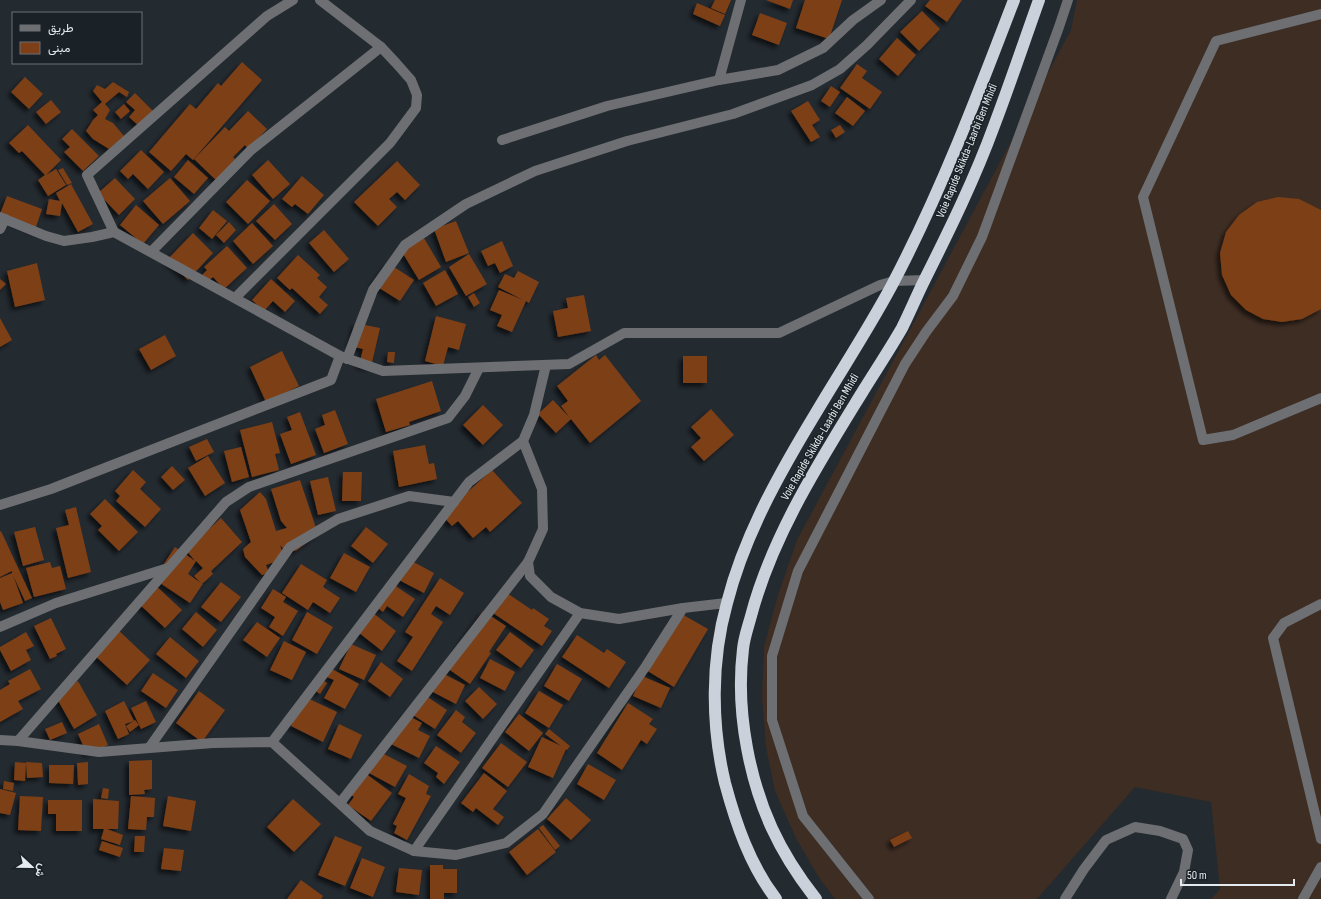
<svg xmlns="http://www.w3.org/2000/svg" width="1321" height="899" viewBox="0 0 1321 899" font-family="'Sofia Sans Condensed',Vazirmatn,sans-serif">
	<defs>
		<filter id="shadow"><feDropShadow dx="-3.5" dy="3.5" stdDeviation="2" flood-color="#0009"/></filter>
	</defs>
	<rect width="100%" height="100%" fill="#232a30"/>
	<path fill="#3e2d23" d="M1077,0H1321V899H1211L1220,889L1211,802L1135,787L1037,899H835L818,876L796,838L775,791L766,747L762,696L764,647L778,595L797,540L1071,30Z"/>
	<g fill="#7d3f17" fill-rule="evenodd" filter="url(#shadow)">
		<path d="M715,0H731L725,14L711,8Z"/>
		<path d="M766,0H793L790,9Z"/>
		<path d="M805,0H842L829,39L796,28Z"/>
		<path d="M930,0H962L947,22L925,6Z"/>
		<path d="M697,3L725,15L720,26L693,14Z"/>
		<path d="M922,11L940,29L919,51L900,32Z"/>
		<path d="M760,13L787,23L779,45L752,35Z"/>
		<path d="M897,38L916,55L898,76L879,59Z"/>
		<path d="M242,62L262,80L193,160L186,154L171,171L149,152L190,104L196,109L218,83L221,86Z"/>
		<path d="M857,64L867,71L862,78L882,92L870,109L840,88Z"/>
		<path d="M25,77L43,94L29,109L11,92Z"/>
		<path d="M113,82L129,92L127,97L119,92L105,104L110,110L105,119L113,123L124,136L109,149L93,139L86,131L93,120L98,115L93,110L102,102L93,91L97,85L105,89Z"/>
		<path d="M831,86L840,92L830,107L821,101Z"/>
		<path d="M135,93L154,112L140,127L129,117L135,110L126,102Z"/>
		<path d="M847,97L865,111L853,126L835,113Z"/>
		<path d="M51,100L61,112L46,124L36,112Z"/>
		<path d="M808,101L820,120L812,125L820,137L811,142L791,111Z"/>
		<path d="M124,104L130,111L121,119L115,112Z"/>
		<path d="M248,111L267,129L248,149L245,145L233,157L239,163L220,184L194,159L225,127L229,131Z"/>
		<path d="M28,125L61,160L46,175L56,169L66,185L48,196L38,180L45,175L22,151L19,153L9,143Z"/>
		<path d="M840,125L845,132L836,138L831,130Z"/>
		<path d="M72,129L99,156L83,171L64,152L70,147L62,139Z"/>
		<path d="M141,150L164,172L148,189L133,174L128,179L120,171Z"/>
		<path d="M188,160L208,178L194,194L174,177Z"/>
		<path d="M268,160L290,184L273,199L252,175Z"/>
		<path d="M397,161L420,185L405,200L397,192L389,199L397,207L378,226L354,202Z"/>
		<path d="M63,168L72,183L67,185L58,170Z"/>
		<path d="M302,176L324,195L308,214L295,204L292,207L282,199Z"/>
		<path d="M115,178L135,199L119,215L98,193Z"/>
		<path d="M170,178L190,201L163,224L143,201Z"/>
		<path d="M247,180L270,201L248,224L226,202Z"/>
		<path d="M71,184L93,224L78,232L62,203L60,216L46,214L49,199L60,201L56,193Z"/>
		<path d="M7,196L42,209L35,230L0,214Z"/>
		<path d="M1278,197L1299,199L1321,210V309L1302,319L1282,322L1263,319L1246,310L1231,295L1222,275L1220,253L1226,232L1239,215L1257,202Z"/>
		<path d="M274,204L292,224L275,240L256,221Z"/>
		<path d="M136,205L159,225L143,244L120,225Z"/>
		<path d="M213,210L227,221L212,239L199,228Z"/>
		<path d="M456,221L469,253L446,262L434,229Z"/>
		<path d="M229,222L236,230L224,243L216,235Z"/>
		<path d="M252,223L273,246L253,264L233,241Z"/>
		<path d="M324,230L349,259L334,272L309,243Z"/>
		<path d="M193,233L213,253L188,280L167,260Z"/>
		<path d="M424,238L441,267L419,280L402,252Z"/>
		<path d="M502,241L513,266L500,273L495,263L488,266L481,251Z"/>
		<path d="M227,246L247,268L224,289L213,277L207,282L201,276L207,270L204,267Z"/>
		<path d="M469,254L487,284L466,296L449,267Z"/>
		<path d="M298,255L320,275L317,278L327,287L319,297L328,305L320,314L292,288L290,290L277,278Z"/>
		<path d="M37,263L45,300L15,307L7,271Z"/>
		<path d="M388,263L414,280L400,301L373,284Z"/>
		<path d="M445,270L458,294L436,306L423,283Z"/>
		<path d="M518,271L539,282L529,303L526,301L512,332L497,326L502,315L490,310L499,290L523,300L498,287L505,274L514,278Z"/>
		<path d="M0,279L6,284L0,290Z"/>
		<path d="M271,279L295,301L285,312L273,301L264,311L252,300Z"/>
		<path d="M474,293L480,303L474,307L468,297Z"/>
		<path d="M584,295L591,331L558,337L553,311L568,308L566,298Z"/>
		<path d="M436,316L466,324L459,350L448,347L443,366L425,361Z"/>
		<path d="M0,318L12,340L0,347Z"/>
		<path d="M355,323L380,328L371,367L359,365L363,349L350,346Z"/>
		<path d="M165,335L176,356L151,370L139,349Z"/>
		<path d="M282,351L299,386L266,402L250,367Z"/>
		<path d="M388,352H395L394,363L387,362Z"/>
		<path d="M596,355L599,360L605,355L641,401L590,443L571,419L556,433L538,414L553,400L570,418L561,406L568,401L557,386Z"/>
		<rect x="683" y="356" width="24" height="27"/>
		<path d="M432,381L441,411L409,422L410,425L386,432L376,399Z"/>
		<path d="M483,405L503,425L483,445L463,425Z"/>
		<path d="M711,409L734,435L704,461L691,447L701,438L691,427Z"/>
		<path d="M335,410L348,444L324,453L315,429L325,425L322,415Z"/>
		<path d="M300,412L316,455L291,464L280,434L292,430L287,417Z"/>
		<path d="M272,422L280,453L275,454L279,470L252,477L240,430Z"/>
		<path d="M207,439L214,452L196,461L189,447Z"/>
		<path d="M425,445L429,464L434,463L437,479L399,487L393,451Z"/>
		<path d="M241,447L249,477L232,482L224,451Z"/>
		<path d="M208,456L225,483L205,496L188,468Z"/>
		<path d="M172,466L185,480L173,490L161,477Z"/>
		<path d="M133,470L146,482L140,489L161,509L145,527L116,501L120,496L115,491Z"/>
		<path d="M492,470L522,503L490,532L486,527L473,538L458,521L452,526L442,515Z"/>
		<path d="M343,472H362L361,501H342Z"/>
		<path d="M328,477L336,511L318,515L310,481Z"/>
		<path d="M300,480L318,534L297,550L287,553L280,545L284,557L280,560L266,565L269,573L262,575L245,557L243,549L251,542L240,510L260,492L266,499L276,531L287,528L281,521L271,489Z"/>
		<path d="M105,499L138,532L119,551L98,530L102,526L90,514Z"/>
		<path d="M76,507L91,572L68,578L56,528L69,525L65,510Z"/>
		<path d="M221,518L242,542L211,571L213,574L202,584L203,585H202L190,603L154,579L175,547L195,561L186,550ZM196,561L203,568L194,576L201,583L188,574Z"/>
		<path d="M35,527L44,560L23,566L14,532Z"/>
		<path d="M366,527L388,544L373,563L351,546Z"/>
		<path d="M1,531L32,598L25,601L13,575L23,603L3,610L0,602V578L12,573V571L0,577V532Z"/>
		<path d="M344,553L370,567L356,592L330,578Z"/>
		<path d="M408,559L434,573L424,593L397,579Z"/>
		<path d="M50,562L52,568L60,566L66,589L34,597L26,568Z"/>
		<path d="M301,564L327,580L323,587L340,598L330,613L313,602L308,610L282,593Z"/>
		<path d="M440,578L464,593L450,615L436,606L431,614L443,622L412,671L397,661L413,637L405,632Z"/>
		<path d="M221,582L241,597L221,622L201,607Z"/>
		<path d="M391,583L415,599L403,617L387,606L383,612L375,606Z"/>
		<path d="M154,584L182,610L165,628L137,602Z"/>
		<path d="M273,589L286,597L283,602L298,611L283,636L269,627L275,617L261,608Z"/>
		<path d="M504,591L532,610L533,608L549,619L544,626L552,631L542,646L490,611Z"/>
		<path d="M483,611L506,626L489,652L491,653L470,684L447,668L464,638Z"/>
		<path d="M196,612L217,630L203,647L182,629Z"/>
		<path d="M307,612L333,627L317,654L292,640Z"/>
		<path d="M373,613L396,631L382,651L358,632Z"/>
		<path d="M680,613L708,629L674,687L646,670Z"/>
		<path d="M51,618L66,649L56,654L57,656L50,659L34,626Z"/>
		<path d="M257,622L280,638L267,657L243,640Z"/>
		<path d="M115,627L150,660L127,685L92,653Z"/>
		<path d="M26,632L34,646L26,650L31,660L11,671L0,650V647Z"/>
		<path d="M510,632L534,650L521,668L496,650Z"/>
		<path d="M577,635L604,653L607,649L626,662L609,688L562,657Z"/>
		<path d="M170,637L199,661L186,678L156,654Z"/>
		<path d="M284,641L306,652L292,680L270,670Z"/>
		<path d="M351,644L376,655L364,680L339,669Z"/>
		<path d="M490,659L515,672L505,691L480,678Z"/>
		<path d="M381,662L403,679L390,697L368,681Z"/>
		<path d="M557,664L582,679L569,701L544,686Z"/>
		<path d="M30,669L41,689L18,701L23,709L0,722V690L10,684L8,681Z"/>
		<path d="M332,669L359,684L345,709L324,698L334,680L327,677Z"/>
		<path d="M440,672L465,685L456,704L431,691Z"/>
		<path d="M153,673L178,690L166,708L141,691Z"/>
		<path d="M642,676L670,688L661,708L633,696Z"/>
		<path d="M321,679L327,683L320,694L314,690Z"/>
		<path d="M78,681L97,715L74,729L55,695Z"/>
		<path d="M479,687L497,704L483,719L465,701Z"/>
		<path d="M199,691L225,710L202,742L176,723Z"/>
		<path d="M539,691L563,705L549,728L525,713Z"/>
		<path d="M426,696L447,710L435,729L413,715Z"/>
		<path d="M305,697L337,712L323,742L291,726Z"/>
		<path d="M124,701L134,721L125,724L129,734L118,739L105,711Z"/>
		<path d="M146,701L156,722L141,729L131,708Z"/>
		<path d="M628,703L653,719L649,724L657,729L647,744L641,740L622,770L597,753Z"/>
		<path d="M456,710L465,717L462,722L476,733L461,753L437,735Z"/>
		<path d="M405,714L422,723L418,730L430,736L419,758L391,744Z"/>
		<path d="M519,714L543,733L529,751L505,732Z"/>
		<path d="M135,720L139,725L130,732L126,726Z"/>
		<path d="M62,722L67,733L50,740L45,729Z"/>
		<path d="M99,724L108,745L87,754L78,734Z"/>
		<path d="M339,724L362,735L351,759L328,749Z"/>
		<path d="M549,729L570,746L567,750L566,749L553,778L528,767L542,737L561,746L545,734Z"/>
		<path d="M501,743L527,762L508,787L482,768Z"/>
		<path d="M436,746L460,762L444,784L436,777L438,773L424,763Z"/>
		<path d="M380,752L407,766L395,787L369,773Z"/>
		<path d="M152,760V789L144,790L145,794L129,795V761Z"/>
		<path d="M15,762L26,763L25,781L14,780Z"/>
		<path d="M26,762L42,763L43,777L27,778Z"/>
		<path d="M88,762V784L78,785L77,763Z"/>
		<path d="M588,764L616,780L604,800L577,784Z"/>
		<path d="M49,765H74L73,784L49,783Z"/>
		<path d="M365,773L392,793L371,821L348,805L354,797L350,794Z"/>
		<path d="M484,773L507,791L493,809L504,817L498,825L476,808L473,812L461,803Z"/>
		<path d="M409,774L429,786L426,794L431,796L407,840L394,833L397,826L393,824L406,798L398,794Z"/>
		<path d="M4,781L14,783L13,791L3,789Z"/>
		<path d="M103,788L109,789L108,799L101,798Z"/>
		<path d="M0,789L16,793L10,815L0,813Z"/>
		<path d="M20,796L43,797L41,831L18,830Z"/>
		<path d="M131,796L155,798L154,817H147L146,830L128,829Z"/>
		<path d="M168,796L196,801L191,831L163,826Z"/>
		<path d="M566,798L591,820L571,840L547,819Z"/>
		<path d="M93,799L119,801L118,829H107L123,835L120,845L101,839L104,829H93Z"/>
		<path d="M293,799L321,824L294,852L267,827Z"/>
		<path d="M48,800H82V831H56V814H48Z"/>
		<path d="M543,825L560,846L555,850L539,828Z"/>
		<path d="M538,829L556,852L527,875L509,852Z"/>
		<path d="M908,831L912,838L894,847L890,840Z"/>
		<path d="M135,836H145L144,852H134Z"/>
		<path d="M335,836L362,847L345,886L318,875Z"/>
		<path d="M102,841L123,848L120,857L99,850Z"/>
		<path d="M164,848L184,850L181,871L161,869Z"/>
		<path d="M362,858L385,867L373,897L350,888Z"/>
		<path d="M430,865H443V869H457V893H444V899H430Z"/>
		<path d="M399,868L422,870L419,895L396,892Z"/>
		<path d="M301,880L323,896L321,899H287Z"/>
	</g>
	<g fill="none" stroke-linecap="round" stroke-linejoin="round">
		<g stroke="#6d6f73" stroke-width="10">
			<path d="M1321,14L1216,41L1143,197L1203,440L1233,435L1321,398"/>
			<path d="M719,80L741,0"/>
			<path d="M502,140L607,106L719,80L778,70L823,48L853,20L881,0"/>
			<path d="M0,217L46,236L64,241L92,237L114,232L340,356L383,371L569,364L624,333H779L880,285L894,281L925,280"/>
			<path d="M0,229L5,219"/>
			<path d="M114,232L87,175L267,16L293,0"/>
			<path d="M151,252L251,150L381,47"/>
			<path d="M235,298L390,143L416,108L417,95L411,80L396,63L381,47L320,0"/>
			<path d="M347,359L373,290L405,245L466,204L535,171L627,141L733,114L812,85L840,69L867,45L911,0"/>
			<path d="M546,365L534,415L523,441L542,489L543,529L528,562L530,576L551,597L580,613L619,619L683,608"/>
			<path d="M0,505L51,489L331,380L340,356"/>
			<path d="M1321,604L1284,623L1273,638L1321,839"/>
			<path d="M0,627L56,603L168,568"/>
			<path d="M0,740L18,741L99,752L213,743L272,742L370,831L414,851L456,855L506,843L543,814L646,666L683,608L726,603"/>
			<path d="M18,741L226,502L249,487L448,418L465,396L479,368"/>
			<path d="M272,742L469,482L523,441"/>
			<path d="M149,748L290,547L338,519L409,496L454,502"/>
			<path d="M340,803L528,562"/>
			<path d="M414,851L580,613"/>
			<path d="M869,899L803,816L772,720V656L798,571L905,364L926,332L953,296L982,237L1059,27L1068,0"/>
			<path d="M1065,899L1084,869L1106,840L1135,827L1160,831L1183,839L1188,850L1184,872L1171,899"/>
			<path d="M1303,899L1321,867"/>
		</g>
		<g stroke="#cad1db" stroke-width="12">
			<path d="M776,899C750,865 736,824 725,783C711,725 711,660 727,603C744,536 779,474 814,416C840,372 868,330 892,285C940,194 977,97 1014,0"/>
			<path d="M816,899C779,852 758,807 747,748C741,716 739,682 743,649C744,638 748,627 751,616C772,536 820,461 863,391C876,370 890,349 902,328C910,312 917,295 925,279C950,229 975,178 994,126C1010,84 1024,42 1039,0"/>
		</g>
	</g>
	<g text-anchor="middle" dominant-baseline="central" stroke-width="3" stroke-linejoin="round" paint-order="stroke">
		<g font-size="12" fill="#e5eaee" stroke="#1a2127">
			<text transform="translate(967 151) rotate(-68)">Voie Rapide Skikda-Laarbi Ben Mhidi</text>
			<text transform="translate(820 437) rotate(-60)">Voie Rapide Skikda-Laarbi Ben Mhidi</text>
		</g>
	</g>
	<rect x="12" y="12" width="130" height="52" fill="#1a2127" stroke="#6b7177"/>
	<rect x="20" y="25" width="20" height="6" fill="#6d6f73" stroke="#6b7177"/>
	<text x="48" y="32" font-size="12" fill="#e5eaee">طريق</text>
	<rect x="20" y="42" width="20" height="12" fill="#7d3f17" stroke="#6b7177"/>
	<text x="48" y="52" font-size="12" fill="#e5eaee">مبنى</text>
	<g transform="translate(32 867) rotate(112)" stroke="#1a2127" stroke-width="3" paint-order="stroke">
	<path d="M0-3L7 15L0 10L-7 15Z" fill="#e5eaee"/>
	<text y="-6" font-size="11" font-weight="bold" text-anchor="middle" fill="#e5eaee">ش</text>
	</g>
	<path d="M1181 879v6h113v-6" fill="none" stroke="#e5eaee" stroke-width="2"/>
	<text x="1187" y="879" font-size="12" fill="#e5eaee" stroke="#1a2127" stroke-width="3" paint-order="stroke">50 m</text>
</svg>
